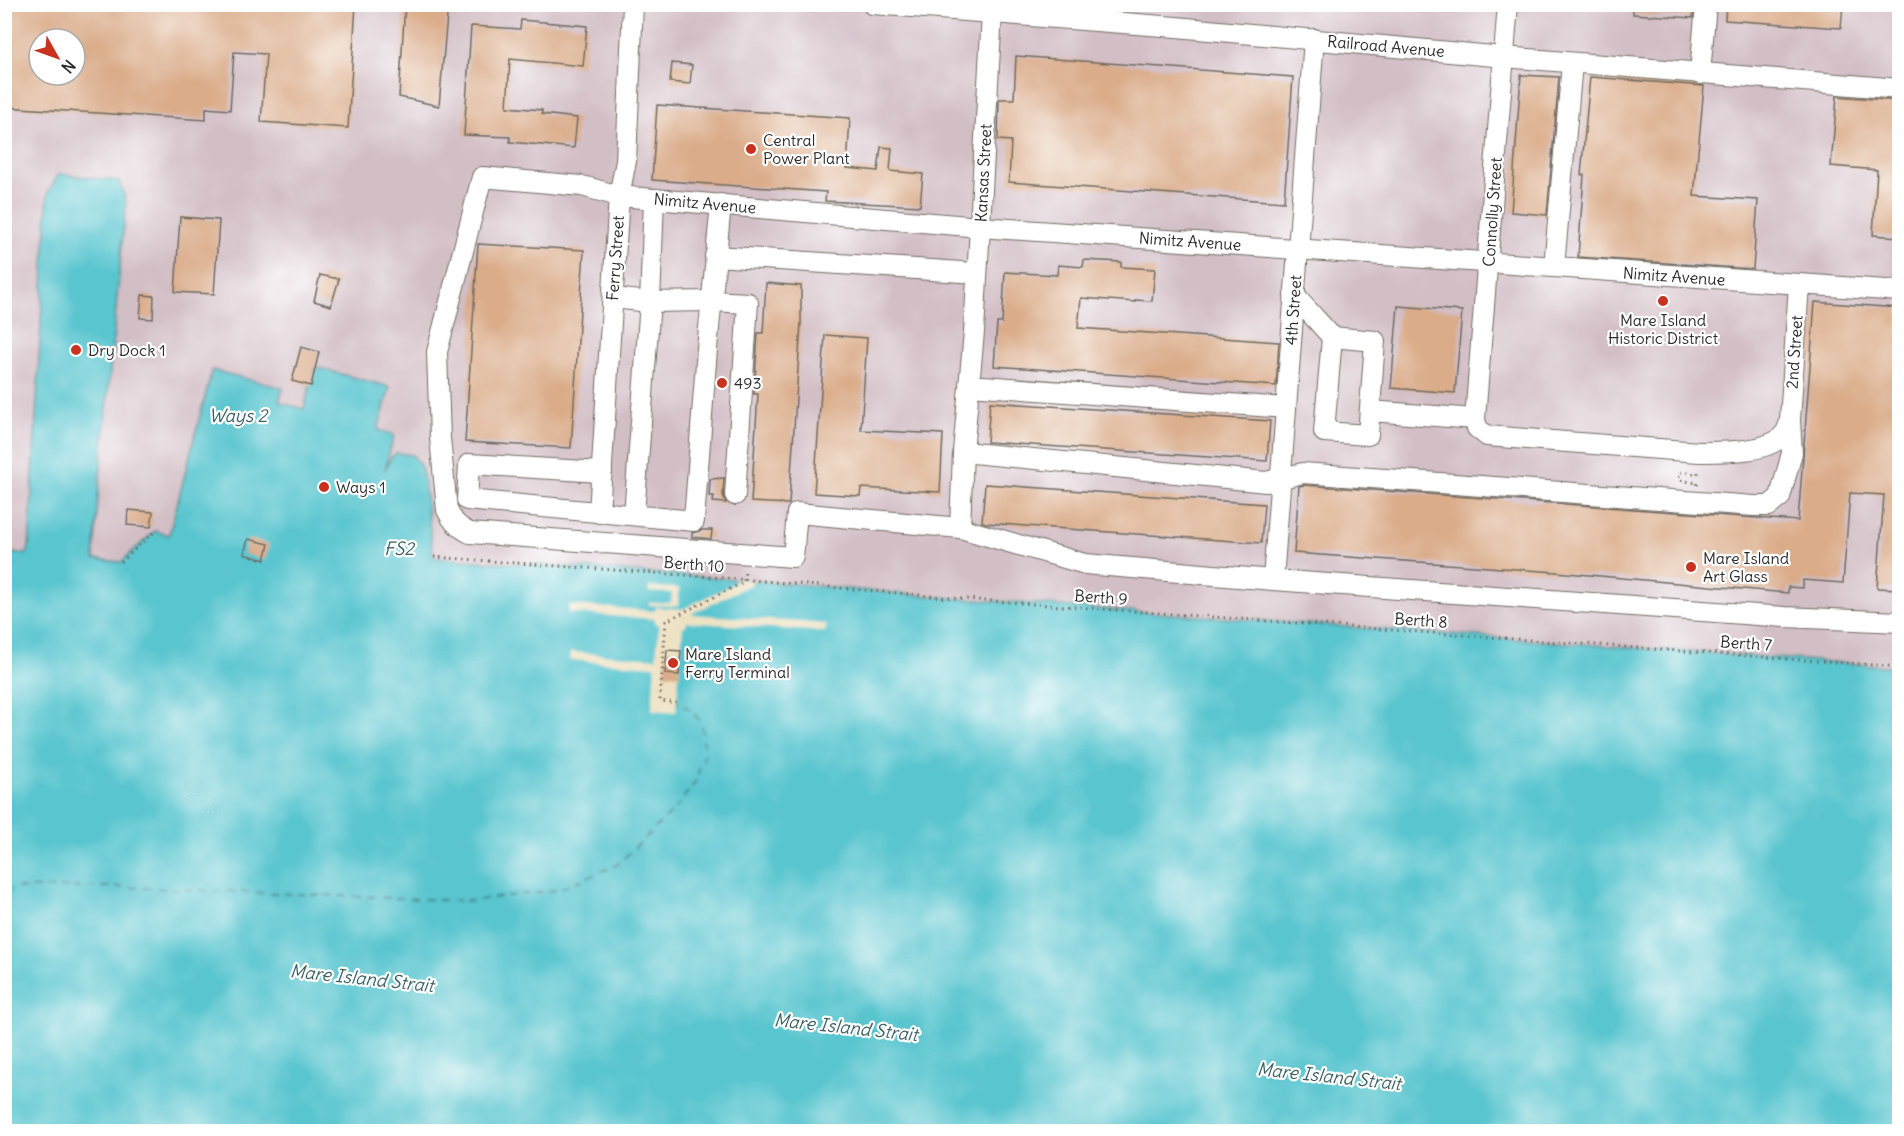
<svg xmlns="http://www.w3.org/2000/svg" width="1904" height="1136" viewBox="0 0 1904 1136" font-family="Delius,sans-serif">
	<rect width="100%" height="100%" fill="#fff"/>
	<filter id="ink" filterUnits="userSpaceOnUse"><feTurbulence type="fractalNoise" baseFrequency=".0167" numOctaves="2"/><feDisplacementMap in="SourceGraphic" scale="12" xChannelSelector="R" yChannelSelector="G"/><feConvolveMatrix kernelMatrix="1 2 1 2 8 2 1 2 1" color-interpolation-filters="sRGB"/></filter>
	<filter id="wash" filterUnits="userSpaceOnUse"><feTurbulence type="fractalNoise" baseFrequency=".008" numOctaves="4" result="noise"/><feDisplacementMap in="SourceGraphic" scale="24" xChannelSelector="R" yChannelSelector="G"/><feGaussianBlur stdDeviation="1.35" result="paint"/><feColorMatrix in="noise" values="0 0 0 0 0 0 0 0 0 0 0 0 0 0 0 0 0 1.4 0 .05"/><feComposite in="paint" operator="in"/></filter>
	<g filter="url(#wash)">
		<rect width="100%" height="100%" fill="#efe2c4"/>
		<path fill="#d2bec5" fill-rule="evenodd" d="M1192,4L1899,5V667L952,597L736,579L437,558L434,557L433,554L423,475L420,465L383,476L209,382L169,535L155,532L121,562L94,559V553L29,548L27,554L5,553V5ZM39,39H75V75H39Z"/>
		<path fill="#58c5cf" stroke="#42787d" stroke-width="1.5" d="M59,174L119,181L126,202L98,499L94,559L121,562L155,531L169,535L212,370L283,388L279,402L304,409L315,367L390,387L378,430L394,435L385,470L391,458L396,453L413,455L420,465L423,475L433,554L434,557L437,558L736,579L952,598L1899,667V1131L5,1132V553L27,554L29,548L48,192Z"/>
		<g fill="#efe2c4">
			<path d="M736,579L752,580V584L691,614L826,624L825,632L687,622L686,626H683L676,712L652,710L655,666L570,660L571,652L656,658L659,624H655V619L569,613V605L655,611L656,607L683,609L735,583L734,580Z"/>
			<path d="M649,587L679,588L678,606L649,605V603H671L672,593L649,592Z"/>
		</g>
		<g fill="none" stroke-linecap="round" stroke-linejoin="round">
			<path stroke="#3b6164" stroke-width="1.5" stroke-dasharray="8 6" stroke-linecap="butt" d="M4,892L15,888L121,887L470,901L557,890L617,865L676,808L695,782L705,754L702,726L692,710L677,703"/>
		</g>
		<g id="blocks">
			<g fill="#daac89" fill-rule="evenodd">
				<path d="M4,4H356L348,128L261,122L266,54L234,52L230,110L206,108V120L4,107ZM39,39H75V75H39Z"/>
				<path d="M405,4H448L439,106L399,97Z"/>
				<path d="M1633,4H1694L1693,18L1633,14Z"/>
				<path d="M1726,4H1843L1841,28L1725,20Z"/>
				<path d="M521,20L587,26L583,66L510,59L507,107L542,110V114L577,118L574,148L510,142V137L464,135L471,26L520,29Z"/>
				<path d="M1016,56L1293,77L1284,202L1009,182L1011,141L998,140L999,99H1014Z"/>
				<path d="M672,63L692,65L690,84L670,82Z"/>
				<path d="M1521,75L1559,77L1547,215L1511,212Z"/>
				<path d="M1590,77L1704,86L1694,196L1758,200L1753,269L1578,257L1584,175H1581Z"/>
				<path d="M1837,96L1899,101V237L1873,235L1877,170L1831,166Z"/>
				<path d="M657,105L850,118L847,168L878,171L881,147L892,148L890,171L923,174L920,206L825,201L826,192L652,180Z"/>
				<path d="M180,217L219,220L214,294L175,292Z"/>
				<path d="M478,244L584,250L571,448L465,442Z"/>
				<path d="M1084,260L1121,262V267L1155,269L1152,301L1135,300V302L1081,298L1078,328L1279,342L1276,386L994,366L997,323H1002L1005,272L1057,275L1058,265L1083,267Z"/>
				<path d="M320,275L339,279L331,306L314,301Z"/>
				<path d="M766,283L801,286V323L789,504L751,502L758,394H754L758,333H763Z"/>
				<path d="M142,295L154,296L153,319L140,318Z"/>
				<path d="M1815,302L1899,308V589L1877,588L1884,495L1850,493L1843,583L1803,580V588L1788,587V593L1556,572L1294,553L1299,486L1304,485L1798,521Z"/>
				<path d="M1398,306L1462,311L1455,393L1391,388Z"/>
				<path d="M825,335L867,338L861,430L943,434L940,492L861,488L860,496L814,493Z"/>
				<path d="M301,347L319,352L311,386L292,381Z"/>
				<path d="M990,402L1270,421L1267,461L987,442Z"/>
				<path d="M724,478L723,495L726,503L713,502L714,496H709L710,479Z"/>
				<path d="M985,484L1264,504L1261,543L986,523L982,522Z"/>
				<path d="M128,510L153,512L151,527L127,525Z"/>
				<path d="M702,530H712L711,539L692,537V533Z"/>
				<path d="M248,539L269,544L265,560L244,554Z"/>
				<path d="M667,650L681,651L679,675L665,674Z"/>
			</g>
		</g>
	</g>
	<g filter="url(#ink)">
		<use href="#blocks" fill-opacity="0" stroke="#706b61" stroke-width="1.5"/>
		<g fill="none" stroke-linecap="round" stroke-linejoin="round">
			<g stroke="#706b61" stroke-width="22">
				<g id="minor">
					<path d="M872,4L1176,27L1504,57L1900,89"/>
					<path d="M1508,4L1475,419L1477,428L1487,436L1699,452C1722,452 1771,453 1785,433C1788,429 1789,425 1790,420"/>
					<path d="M1700,74L1706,4"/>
					<path d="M715,256L977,273"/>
					<path d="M1554,267L1572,63"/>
					<path d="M1900,291L980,227L619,196L582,186L482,177L437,352L440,438L447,510C453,522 458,527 470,533L793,557L797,513L960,528L1085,564L1273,580L1785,617L1900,622"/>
					<path d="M1294,295L1332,337"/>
					<path d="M613,298L650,302L711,301L748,303L735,495"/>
					<path d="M1332,337L1375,341L1368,435L1324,432Z"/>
					<path d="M969,385L1286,408"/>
					<path d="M1370,411L1475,419"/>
					<path d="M963,452L1266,482L1303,473L1754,506H1769L1780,497L1792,453L1790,420L1799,284"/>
					<path d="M602,472L469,464L467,500L694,521L707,349L721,204"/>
					<path d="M599,513L619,196L626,161L633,4"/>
					<path d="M634,515L650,302L654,199"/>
					<path d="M960,528L963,452L974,332L992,13"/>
					<path d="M1273,580L1314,39"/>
				</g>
			</g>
			<g stroke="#706b61" stroke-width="3" stroke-dasharray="1.5 4.5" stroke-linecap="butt">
				<path d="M1697,485L1698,483L1679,480L1680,472L1698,474V468"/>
				<path d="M434,557L752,580L952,598L1900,667"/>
				<path d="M121,562L155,531"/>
				<path d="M677,703L660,701L666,621L744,582L745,570"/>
			</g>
			<use href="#minor" stroke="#fff" stroke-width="20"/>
		</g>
	</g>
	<g fill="#c8321e" stroke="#fff" stroke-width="2">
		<circle cx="751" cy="149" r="6"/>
		<circle cx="1663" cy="301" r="6"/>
		<circle cx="76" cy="350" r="6"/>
		<circle cx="722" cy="383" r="6"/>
		<circle cx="324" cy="487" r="6"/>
		<circle cx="1691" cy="567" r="6"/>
		<circle cx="673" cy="663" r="6"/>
	</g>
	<g text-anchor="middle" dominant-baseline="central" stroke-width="4.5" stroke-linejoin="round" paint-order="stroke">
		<g font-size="16" fill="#2b2b2b" stroke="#fff">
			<text transform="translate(1386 46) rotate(5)">Railroad Avenue</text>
			<text transform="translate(983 173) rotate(-87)">Kansas Street</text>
			<text transform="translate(705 203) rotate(5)">Nimitz Avenue</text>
			<text transform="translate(1492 212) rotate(-86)">Connolly Street</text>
			<text transform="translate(1190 241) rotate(4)">Nimitz Avenue</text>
			<text transform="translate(615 258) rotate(-86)">Ferry Street</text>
			<text transform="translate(1674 276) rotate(4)">Nimitz Avenue</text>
			<text transform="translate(1293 310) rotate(-86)">4th Street</text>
			<text transform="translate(1794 352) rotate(-86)">2nd Street</text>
			<text transform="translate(694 564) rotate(4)">Berth 10</text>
			<text transform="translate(1101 597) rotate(4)">Berth 9</text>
			<text transform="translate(1421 620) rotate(4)">Berth 8</text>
			<text transform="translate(1746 643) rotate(4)">Berth 7</text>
		</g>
		<g font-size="16" fill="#2b2b2b" stroke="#fff" text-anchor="start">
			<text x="763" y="140">Central<tspan x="763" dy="18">Power Plant</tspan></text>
			<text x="1663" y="320" text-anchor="middle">Mare Island<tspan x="1663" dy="18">Historic District</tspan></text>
			<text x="88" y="350">Dry Dock 1</text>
			<text x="734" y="383">493</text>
			<text x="336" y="487">Ways 1</text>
			<text x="1703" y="558">Mare Island<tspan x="1703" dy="18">Art Glass</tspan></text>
			<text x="685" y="654">Mare Island<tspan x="685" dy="18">Ferry Terminal</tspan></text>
		</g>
		<g font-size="18" font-style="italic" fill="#3b6164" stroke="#fff">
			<text x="238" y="415">Ways 2</text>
			<text x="399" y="548">FS2</text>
			<text transform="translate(362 978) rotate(6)">Mare Island Strait</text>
			<text transform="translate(846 1027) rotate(6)">Mare Island Strait</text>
			<text transform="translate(1329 1076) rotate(6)">Mare Island Strait</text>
		</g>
	</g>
	<rect width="1904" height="1136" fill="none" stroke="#fff" stroke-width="24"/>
	<g transform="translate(57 57) rotate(130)"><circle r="28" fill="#ffffff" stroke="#aaaaaa" stroke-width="1.5"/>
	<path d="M0-4.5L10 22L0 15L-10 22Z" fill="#c8321e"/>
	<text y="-9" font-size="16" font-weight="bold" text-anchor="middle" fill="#2b2b2b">N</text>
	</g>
</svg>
